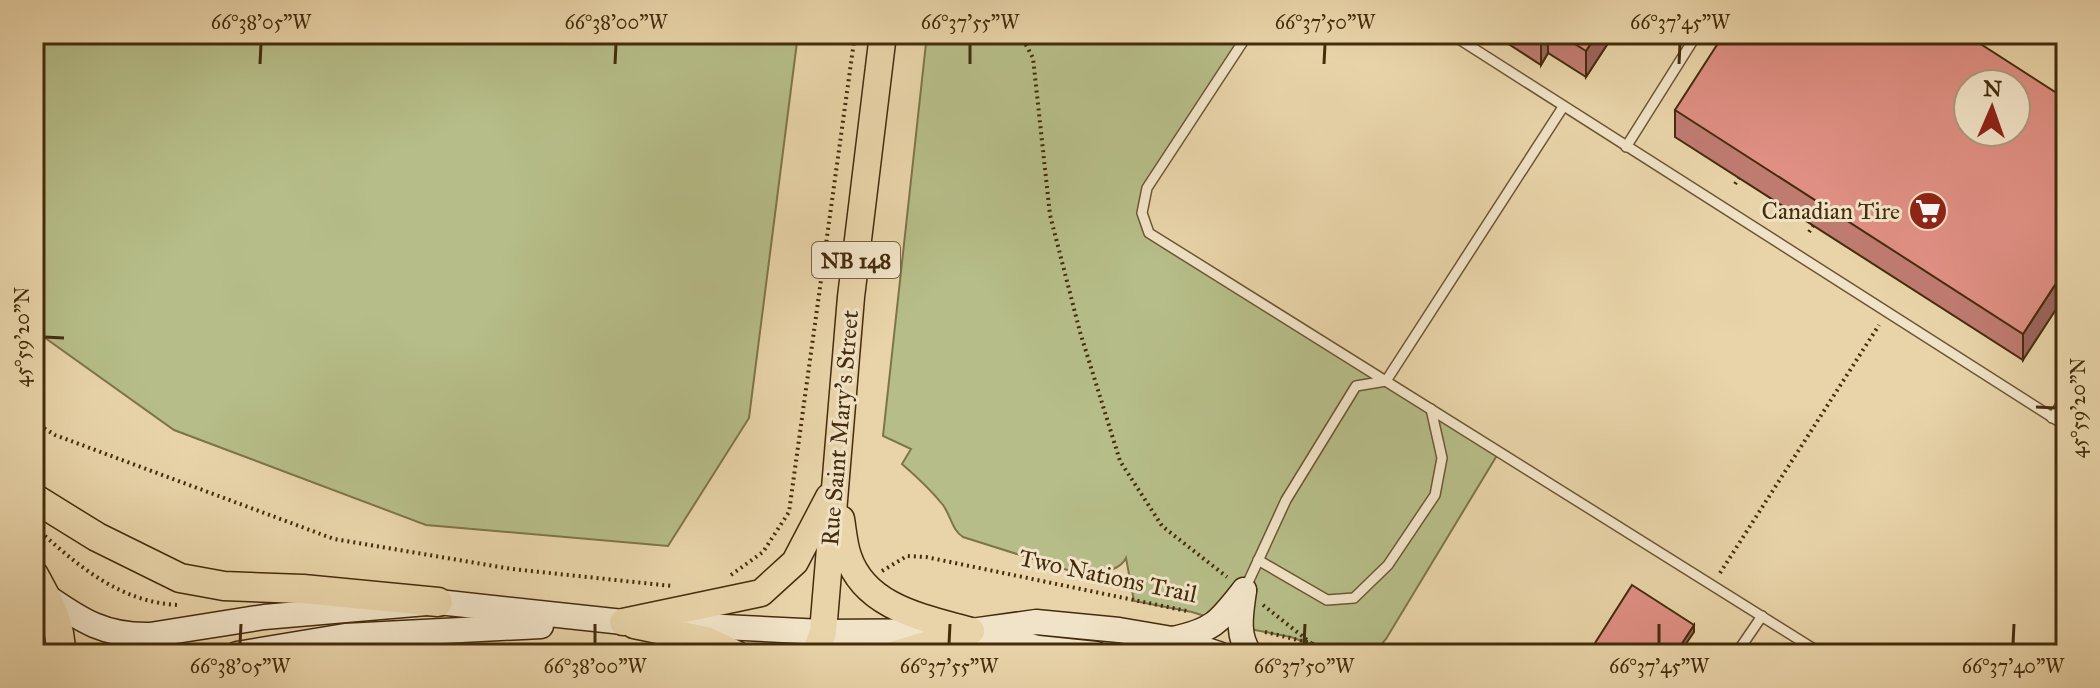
<svg xmlns="http://www.w3.org/2000/svg" width="2100" height="688" viewBox="0 0 2100 688" font-family="'IM FELL Great Primer',serif">
	<rect width="100%" height="100%" fill="#e9d4a9"/>
	<filter id="stains"><feTurbulence type="fractalNoise" baseFrequency=".0025" numOctaves="4"/><feColorMatrix values="0 0 0 0 .2 0 0 0 0 .09 0 0 0 0 .02 0 0 0 .5 -.17"/></filter>
	<radialGradient id="worn" r=".72"><stop offset=".6" stop-color="#630" stop-opacity="0"/><stop offset="1" stop-color="#630" stop-opacity=".3"/></radialGradient>
	<g fill="#b6bd88" stroke="#7e744a" stroke-width="2">
		<path d="M34,34H798L749,418L668,546L426,525L174,430L34,330Z"/>
		<path d="M927,34H1248L1147,188L1142,213L1149,233L1499,452L1386,639L1373,654H1336L1291,637L1239,627L1192,612L1134,601L1126,558C1118,574 1093,574 1077,573L963,537C952,530 951,516 943,505C931,490 917,477 902,464L911,449L883,436Z"/>
	</g>
	<g fill="none" stroke-linecap="round" stroke-linejoin="round">
		<g stroke="#6e5633" stroke-width="12">
			<g id="service">
				<path d="M1248,34L1147,188L1142,213L1149,233L1822,654"/>
				<path d="M1451,34L2066,426"/>
				<path d="M1626,147L1697,34"/>
				<path d="M2052,418L2066,397"/>
				<path d="M1258,560L1327,600L1354,598L1388,565L1435,495L1442,458L1431,409"/>
				<path d="M1245,589L1286,500L1356,386L1386,381L1563,107"/>
				<path d="M1736,654L1762,616"/>
			</g>
		</g>
		<g stroke="#452c0c" stroke-width="27">
			<g id="secondary">
				<path d="M1244,591C1241,613 1236,635 1250,654"/>
				<path d="M46,596C82,621 105,636 150,635L264,617L438,602L623,622L823,632L971,631L1036,622L1119,630L1172,639L1219,654"/>
				<path d="M985,634L1038,648L1096,654"/>
				<path d="M1173,639C1214,630 1219,622 1244,590"/>
				<path d="M237,654L345,636L541,626"/>
			</g>
		</g>
		<g stroke="#452c0c" stroke-width="29">
			<g id="primary">
				<path d="M841,519C843,531 844,545 848,556C865,608 925,618 971,631"/>
				<path d="M623,622L761,593L795,562L829,497"/>
				<path d="M634,625L706,640L736,654"/>
				<path d="M815,654L823,632L851,297L883,34"/>
				<path d="M896,654L971,631"/>
			</g>
		</g>
		<g stroke="#452c0c" stroke-width="31">
			<g id="trunk">
				<path d="M34,498L97,537L180,578L224,586L303,589L438,602"/>
				<path d="M34,575C49,602 61,623 61,654"/>
			</g>
		</g>
		<g stroke="#452c0c" stroke-width="4" stroke-dasharray="2 4" stroke-linecap="butt">
			<path d="M1020,34L1033,58L1050,215L1080,332L1120,461L1162,526L1227,577"/>
			<path d="M1735,184L1739,178"/>
			<path d="M1809,232L1813,226"/>
			<path d="M34,422L55,435L334,539L512,569L672,586"/>
			<path d="M45,536C84,571 125,603 179,605"/>
			<path d="M882,571L907,556L926,557L1187,611"/>
			<path d="M1720,573L1879,325"/>
			<path d="M731,575L763,552L789,512L855,34"/>
			<path d="M1263,605L1311,643"/>
			<path d="M1265,632L1311,643L1336,654"/>
		</g>
		<use href="#service" stroke="#f1e3c7" stroke-width="9"/>
		<use href="#secondary" stroke="#f1e3c7" stroke-width="24"/>
		<use href="#primary" stroke="#e9d4a9" stroke-width="26"/>
		<use href="#trunk" stroke="#e9d4a9" stroke-width="28"/>
	</g>
	<g fill="#c07b71" stroke="#452c0c" stroke-width="2">
		<path d="M1493,34H1614L1586,77L1548,53L1541,65Z"/>
		<path d="M1848,40L2066,99L2023,360L1675,137V110Z"/>
	</g>
	<g fill="#9c645c" stroke="#452c0c" stroke-width="2">
		<path d="M1544,34H1548V53L1541,65V38Z"/>
		<path d="M1597,34H1614L1586,77V51Z"/>
		<path d="M2066,268V294L2023,360V334Z"/>
		<path d="M1694,625V632L1679,654H1675Z"/>
	</g>
	<g fill="#df8f83" stroke="#452c0c" stroke-width="2" fill-rule="evenodd">
		<path d="M1534,34H1544L1541,38Z"/>
		<path d="M1559,34H1597L1586,51Z"/>
		<path d="M1724,34H1838L1848,40L1852,34H1965L2066,99V268L2023,334L1675,110ZM1968,84H2016V132H1968Z"/>
		<path d="M1632,585L1694,625L1675,654H1588Z"/>
	</g>
	<path fill="none" stroke="#452c0c" stroke-width="3" d="M260,64L261,44M615,64L616,44M970,64V44M1324,64L1325,44M1679,64L1680,44M44,337L64,338M2036,407L2056,408M240,644L241,624M595,644V624M949,644L950,624M1304,644L1305,624M1659,644V624M2013,644L2014,624"/>
	<defs>
		<g id="supermarket-disc" transform="scale(2)"><circle r="9.5" fill="#8f2418" stroke="#f1e3c7"/><path d="M-6-5.5h2.5l.6 2H6L4.5 2H-2.5L-4.4-4H-6ZM-1.5 3.2a1.3 1.3 0 1 0 .1 0ZM3 3.2a1.3 1.3 0 1 0 .1 0Z" fill="#fff"/></g>
	</defs>
	<g fill-rule="evenodd">
		<use href="#supermarket-disc" x="1928" y="211"/>
	</g>
	<g text-anchor="middle" dominant-baseline="central" stroke-width="6" stroke-linejoin="round" paint-order="stroke">
		<rect fill="#f1e3c7" stroke="#796344" stroke-width="2" x="812" y="242" width="88" height="36" rx="6"/>
		<g font-size="22" font-weight="bold" fill="#452c0c">
			<text x="856" y="260">NB 148</text>
		</g>
		<g font-size="24" fill="#452c0c" stroke="#f1e3c7" text-anchor="end">
			<text x="1900" y="211">Canadian Tire</text>
		</g>
		<g font-size="24" fill="#452c0c" stroke="#f1e3c7">
			<text transform="translate(840 428) rotate(-85)">Rue Saint Mary's Street</text>
			<text transform="translate(1108 576) rotate(12)">Two Nations Trail</text>
		</g>
	</g>
	<rect width="2100" height="688" fill="none" stroke="#e9d4a9" stroke-width="88"/>
	<g transform="translate(1992 108) rotate(2)"><circle r="38" fill="#f1e3c7" stroke="#ac9a7c" stroke-width="2"/>
	<path d="M0-6L14 30L0 20L-14 30Z" fill="#8f2418"/>
	<text y="-12" font-size="22" font-weight="bold" text-anchor="middle" fill="#452c0c">N</text>
	</g>
	<rect x="44" y="44" width="2012" height="600" fill="none" stroke="#452c0c" stroke-width="3"/>
	<g font-size="20" text-anchor="middle" fill="#452c0c">
		<text x="261" y="29">66°38'05"W</text>
		<text x="616" y="29">66°38'00"W</text>
		<text x="970" y="29">66°37'55"W</text>
		<text x="1325" y="29">66°37'50"W</text>
		<text x="1680" y="29">66°37'45"W</text>
		<text transform="translate(22 337) rotate(-90)" y="7">45°59'20"N</text>
		<text transform="translate(2078 408) rotate(-90)" y="7">45°59'20"N</text>
		<text x="240" y="673">66°38'05"W</text>
		<text x="595" y="673">66°38'00"W</text>
		<text x="949" y="673">66°37'55"W</text>
		<text x="1304" y="673">66°37'50"W</text>
		<text x="1659" y="673">66°37'45"W</text>
		<text x="2013" y="673">66°37'40"W</text>
	</g>
	<rect width="100%" height="100%" filter="url(#stains)"/>
	<rect width="100%" height="100%" fill="url(#worn)"/>
</svg>
